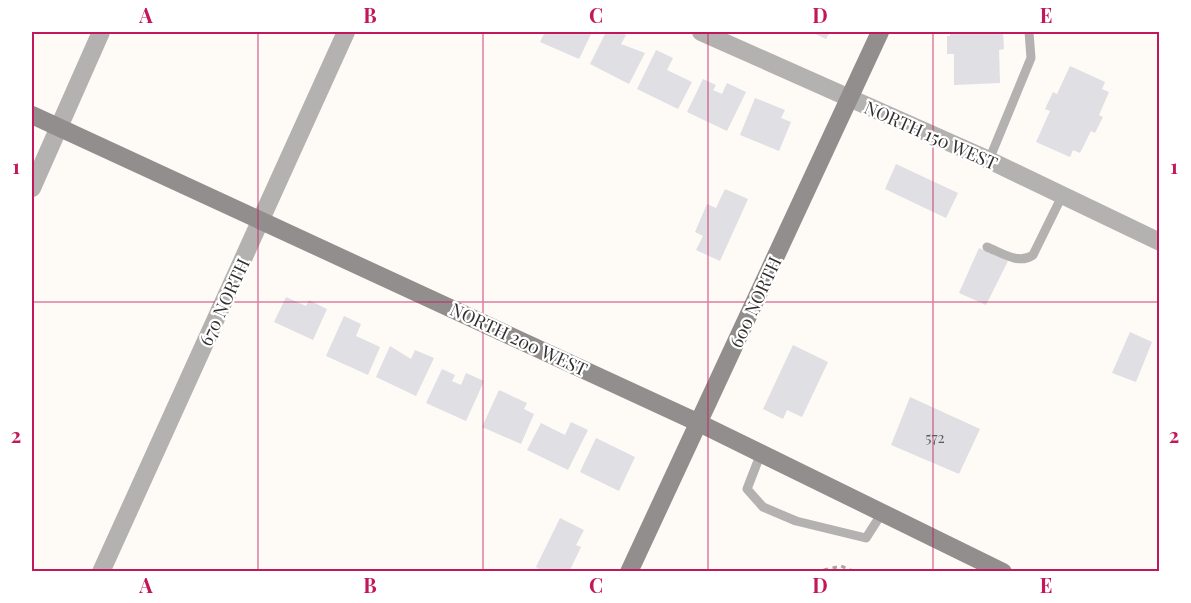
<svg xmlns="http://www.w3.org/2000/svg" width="1191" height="603" viewBox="0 0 1191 603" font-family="'Playfair Display',serif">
	<rect width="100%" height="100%" fill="#fefaf6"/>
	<g fill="#dfdfe4">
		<path d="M545,32H592L579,59L540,42Z"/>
		<path d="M606,32H618L626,35L621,44L645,53L629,84L590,64Z"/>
		<path d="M811,32H830L826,39Z"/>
		<path d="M950,32H1003L1004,49L999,50L1000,83L954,85V54H947V36H950Z"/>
		<path d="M656,50L673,58L667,70L692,82L678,109L637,89Z"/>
		<path d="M1070,66L1105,82L1102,89L1109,92L1099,115L1103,117L1095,133L1091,131L1080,153L1073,150L1070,157L1036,142L1050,111L1045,109L1053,92L1057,94Z"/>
		<path d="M703,79L716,85L713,90L722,94L727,83L746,92L727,131L687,112Z"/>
		<path d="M755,98L785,110L781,118L791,122L779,151L740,135Z"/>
		<path d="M896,164L958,193L946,218L885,189Z"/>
		<path d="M725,189L748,199L720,261L696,250L703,236L695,232L707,204L716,208Z"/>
		<path d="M979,248L1008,261L986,305L959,293Z"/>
		<path d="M286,297L306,306L309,300L327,309L313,340L274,322Z"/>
		<path d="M344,316L361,324L356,336L380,347L368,375L326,356Z"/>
		<path d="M1130,332L1152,342L1136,382L1112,373Z"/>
		<path d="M793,345L828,362L802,417L787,410L783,419L763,409Z"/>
		<path d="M390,346L411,359L415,350L434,358L416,396L376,377Z"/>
		<path d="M442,369L455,375L452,381L461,385L466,373L484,381L466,421L426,403Z"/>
		<path d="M499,390L527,403L524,409L534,414L521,444L482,427Z"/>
		<path d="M910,397L980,429L959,474L891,445Z"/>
		<path d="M571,422L588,430L568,470L527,450L541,423L565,435Z"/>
		<path d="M596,438L635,457L619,491L580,472Z"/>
		<path d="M560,518L584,530L576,545L581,547L569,572H544L536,567Z"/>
	</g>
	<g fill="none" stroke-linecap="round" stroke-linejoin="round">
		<path stroke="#a8a4a2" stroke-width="3" stroke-dasharray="4.5 4.5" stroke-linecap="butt" d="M815,572L841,566L855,572"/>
		<g stroke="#b4b1b1" stroke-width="9">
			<path d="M989,160L1031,58L1029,32"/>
			<path d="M987,247C1002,253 1019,265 1033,255L1062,196"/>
			<path d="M761,453L747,489L763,507L796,521L866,538L882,513"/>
		</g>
		<g stroke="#b4b1b1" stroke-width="18">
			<path d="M701,32L989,160L1160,242"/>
			<path d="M32,188L101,32"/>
			<path d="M101,572L346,32"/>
		</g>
		<g stroke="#928e8e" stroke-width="18">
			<path d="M32,115L699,423L1003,572"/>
			<path d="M629,572L880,32"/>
		</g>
	</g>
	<path fill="none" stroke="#c2185b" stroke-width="1.5" stroke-opacity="0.55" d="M258,32V572M483,32V572M708,32V572M933,32V572M32,302H1160"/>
	<g text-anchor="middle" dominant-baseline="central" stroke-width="4.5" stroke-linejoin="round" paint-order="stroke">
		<g font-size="15" fill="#5e5c5d">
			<text x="935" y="437">572</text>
		</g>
		<g font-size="18" fill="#333130" stroke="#fff">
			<text transform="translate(931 135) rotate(24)">NORTH 150 WEST</text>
			<text transform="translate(224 302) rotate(-65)">670 NORTH</text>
			<text transform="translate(755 302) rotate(-65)">600 NORTH</text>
			<text transform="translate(519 339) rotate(25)">NORTH 200 WEST</text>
		</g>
	</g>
	<rect width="1191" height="603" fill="none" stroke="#ffffff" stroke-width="66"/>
	<rect x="33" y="33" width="1125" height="537" fill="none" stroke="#c2185b" stroke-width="2"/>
	<g font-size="20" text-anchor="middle" font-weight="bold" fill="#c2185b">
		<text x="146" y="23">A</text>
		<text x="370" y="23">B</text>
		<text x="596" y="23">C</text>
		<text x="820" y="23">D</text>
		<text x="1046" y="23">E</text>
		<text x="16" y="174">1</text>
		<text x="1174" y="174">1</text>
		<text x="16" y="443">2</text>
		<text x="1174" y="443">2</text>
		<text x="146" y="593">A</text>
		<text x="370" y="593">B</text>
		<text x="596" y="593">C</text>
		<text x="820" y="593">D</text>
		<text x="1046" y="593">E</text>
	</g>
</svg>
